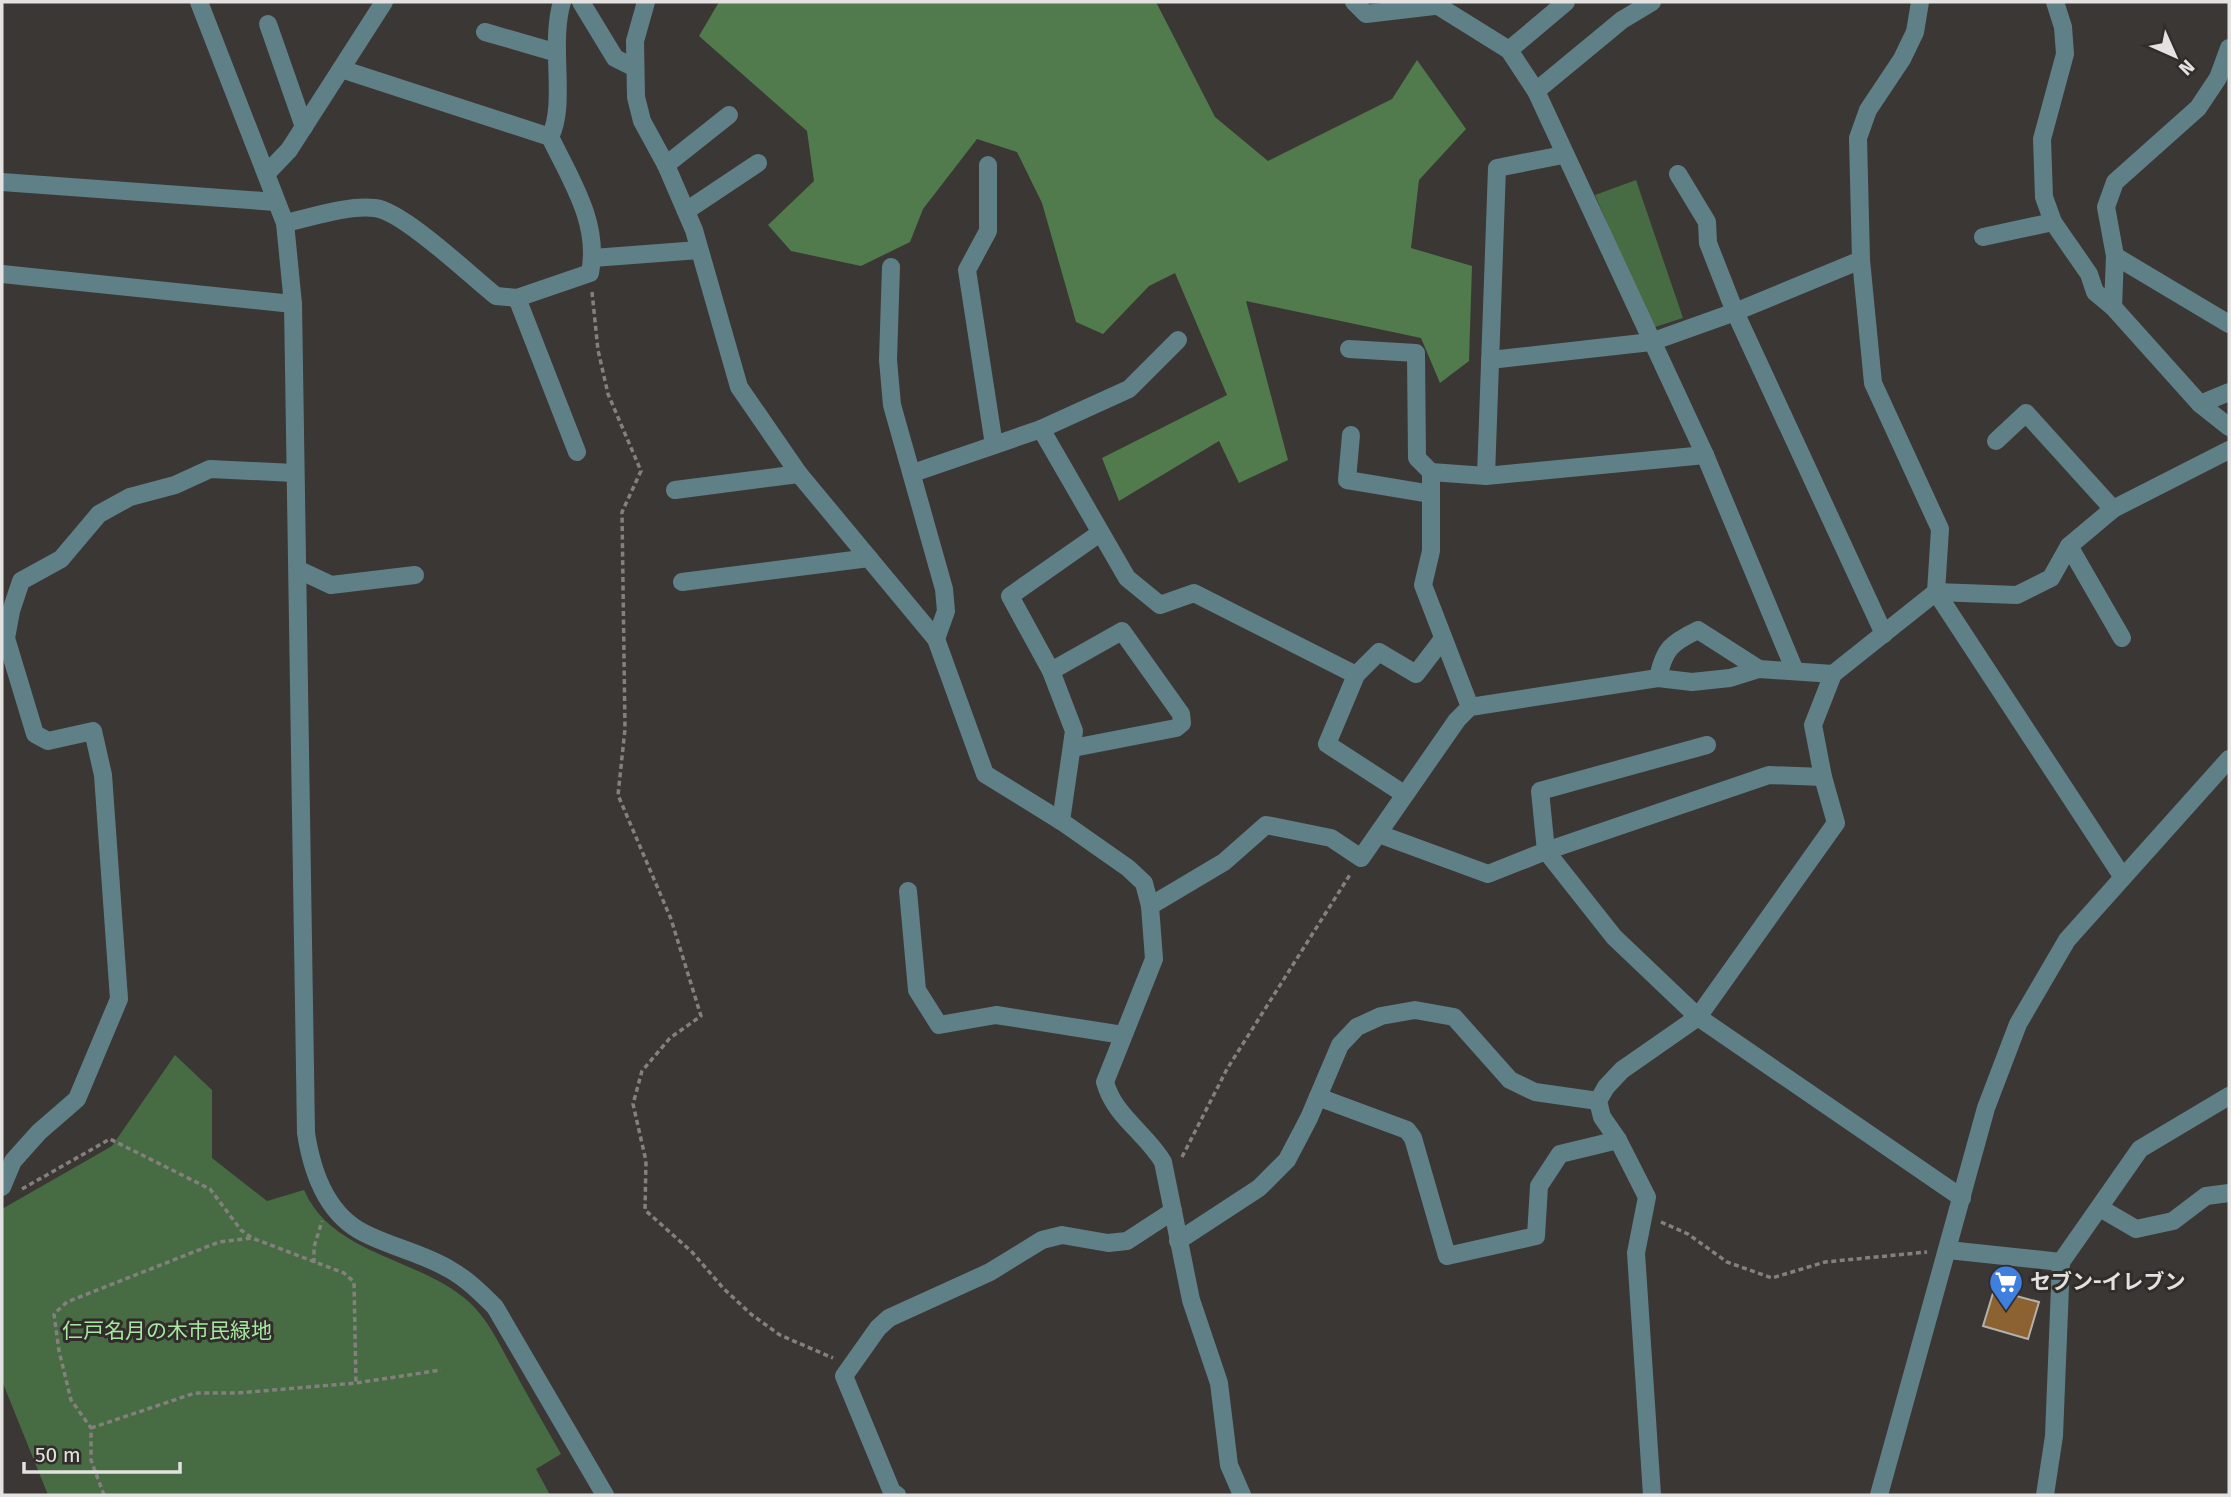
<svg xmlns="http://www.w3.org/2000/svg" width="2231" height="1497" viewBox="0 0 2231 1497" font-family="'Fira Sans','Noto Sans JP',sans-serif">
	<rect width="100%" height="100%" fill="#3b3734"/>
	<g fill="#476b43">
		<path d="M1636,180L1683,318L1652,328L1595,195Z"/>
		<path d="M175,1055L212,1090V1158L267,1201L304,1190C333,1256 419,1257 469,1302C488,1319 499,1344 511,1365C527,1395 544,1424 561,1454L536,1469L550,1495H48L2,1381V1209L112,1146Z"/>
	</g>
	<path fill="#517b4c" d="M719,2H1156L1215,117L1268,161L1392,99L1417,60L1466,129L1419,180L1411,248L1472,266L1469,361L1440,383L1421,338L1246,301L1288,460L1239,483L1219,441L1119,501L1102,458L1227,395L1175,273L1149,286L1103,334L1076,322L1042,203L1017,152L977,139L923,209L910,242L861,266L791,251L768,225L814,181L807,131L699,36Z"/>
	<path fill="#8c6231" stroke="#b4b0ac" stroke-width="2" d="M1994,1290L2039,1302L2028,1339L1983,1326Z"/>
	<g fill="none" stroke-linecap="round" stroke-linejoin="round">
		<g stroke="#83807e" stroke-width="3.5" stroke-dasharray="5 3.5" stroke-linecap="butt">
			<path d="M592,292L598,350L608,394L641,471L622,512L625,729L618,795L671,919L701,1016L670,1038L642,1071L633,1104L646,1161L645,1210L692,1252L724,1289L752,1315L780,1335L833,1358"/>
			<path d="M1182,1157L1227,1069L1351,873"/>
			<path d="M22,1189L110,1139L210,1189L241,1230L252,1238L344,1273L354,1282L356,1383"/>
			<path d="M1661,1222L1688,1234L1727,1262L1772,1278L1825,1262L1927,1252"/>
			<path d="M314,1263V1247L322,1221"/>
			<path d="M91,1428L195,1393H238L356,1383L441,1370"/>
			<path d="M104,1495L91,1460V1428L71,1400L59,1351L54,1314L67,1302L219,1242L252,1238"/>
		</g>
		<g stroke="#608088" stroke-width="18">
			<path d="M199,2L285,223L293,304L306,1133C312,1172 326,1214 364,1233C391,1247 422,1253 449,1269C467,1279 481,1293 495,1307L605,1495"/>
			<path d="M581,2L615,58L633,67"/>
			<path d="M646,2L635,41L636,97L642,121L666,165L694,230L739,387L799,474L936,639L985,774L1061,821L1128,868L1144,883L1150,906L1154,959L1105,1082C1114,1116 1146,1133 1163,1162L1191,1300L1219,1383L1229,1465L1242,1495"/>
			<path d="M1354,2L1366,14L1434,6L1442,2"/>
			<path d="M1432,2L1509,50L1536,91L1705,455L1795,671"/>
			<path d="M1920,2L1915,32L1902,59L1868,110L1858,138L1861,260L1873,383L1940,529L1936,592L2122,876"/>
			<path d="M2055,2L2063,27L2065,54L2042,139L2044,197L2053,222L2089,274L2095,292L2113,307"/>
			<path d="M268,24L304,127"/>
			<path d="M485,32L554,52"/>
			<path d="M2229,48L2218,78L2198,108L2115,182L2106,207L2115,256L2113,307L2200,404L2229,427"/>
			<path d="M1509,50L1566,2"/>
			<path d="M1536,91L1622,20L1652,2"/>
			<path d="M550,137C567,104 549,44 562,2"/>
			<path d="M666,165L729,115"/>
			<path d="M988,165V231L967,270L994,445"/>
			<path d="M267,173L289,150L384,2"/>
			<path d="M1678,174L1707,222L1708,243L1735,312L1884,634"/>
			<path d="M2,182L276,202"/>
			<path d="M686,211L758,163"/>
			<path d="M285,223C313,217 347,205 375,208C403,211 472,277 496,296L517,298L590,273C600,224 571,180 550,137L341,69"/>
			<path d="M1983,237L2053,222"/>
			<path d="M2115,256L2229,324"/>
			<path d="M593,258L699,250"/>
			<path d="M891,267L888,360L892,405L944,589L946,611L936,639"/>
			<path d="M2,274L293,304"/>
			<path d="M517,298L577,452"/>
			<path d="M1349,349L1416,353L1417,458L1431,472L1486,476L1705,455"/>
			<path d="M1490,360L1651,342L1735,312L1861,260"/>
			<path d="M2200,404L2229,392"/>
			<path d="M1041,429L1127,578L1160,605L1194,593L1356,675"/>
			<path d="M1351,435L1347,480L1431,494"/>
			<path d="M1996,441L2026,413L2113,509"/>
			<path d="M1431,472V551L1423,585L1470,707"/>
			<path d="M913,473L1041,429L1129,389L1178,340"/>
			<path d="M1486,476L1497,168L1563,155"/>
			<path d="M675,490L799,474"/>
			<path d="M2069,546L2122,638"/>
			<path d="M299,570L331,585L415,575"/>
			<path d="M682,582L869,558"/>
			<path d="M1051,671L1122,631L1181,714L1182,723L1176,728L1073,748"/>
			<path d="M1658,678C1664,649 1671,643 1698,630L1759,669L1833,674L1936,592L2017,595L2051,578L2069,546L2113,509L2229,450"/>
			<path d="M1707,745L1540,791L1546,851L1614,937L1698,1017L1962,1198"/>
			<path d="M1404,794L1327,744L1356,675L1379,652L1416,674L1442,640"/>
			<path d="M1061,821L1074,731L1051,671L1010,596L1100,533"/>
			<path d="M1379,834L1488,874L1546,851L1769,775L1823,777"/>
			<path d="M908,891L917,990L939,1025L996,1015L1123,1035"/>
			<path d="M1150,906L1224,862L1266,825L1331,838L1361,858L1457,720L1470,707L1658,678L1692,682L1730,678L1759,669"/>
			<path d="M1318,1097L1407,1130L1413,1138L1447,1256L1536,1236L1539,1186L1560,1154L1618,1140"/>
			<path d="M2,1187L13,1161L39,1132L77,1099L119,999L103,775L93,731L48,741L35,734L6,638L11,611L21,581L61,559L99,514L130,497L175,485L210,469L294,473"/>
			<path d="M2100,1208L2136,1229L2173,1221L2206,1196L2229,1193"/>
			<path d="M1178,1241L1259,1188L1287,1160L1309,1118L1340,1045L1357,1027L1381,1016L1415,1010L1454,1017L1510,1080L1535,1092L1598,1101"/>
			<path d="M1948,1250L2061,1262"/>
			<path d="M897,1495L892,1492L844,1376L878,1328L889,1318L990,1272L1042,1240L1062,1235L1108,1243L1127,1241L1173,1211"/>
			<path d="M1652,1495L1636,1253L1647,1197L1618,1140L1602,1117L1598,1101L1606,1087L1622,1070L1698,1017L1836,823L1823,777L1813,725L1833,674"/>
			<path d="M1879,1495L1986,1108L2018,1024L2067,940L2229,759"/>
			<path d="M2045,1495L2054,1436L2061,1262L2140,1149L2229,1096"/>
		</g>
	</g>
	<defs>
		<g id="supermarket-pin" transform="scale(1.75)"><path d="M0 17L-7.5 6A9.5 9.5 0 1 1 7.5 6Z" fill="#3f7fe0" stroke="#312d2a"/><path d="M-6-5.5h2.5l.6 2H6L4.5 2H-2.5L-4.4-4H-6ZM-1.5 3.2a1.3 1.3 0 1 0 .1 0ZM3 3.2a1.3 1.3 0 1 0 .1 0Z" fill="#fff"/></g>
	</defs>
	<g fill-rule="evenodd">
		<use href="#supermarket-pin" x="2006" y="1282"/>
	</g>
	<g text-anchor="middle" dominant-baseline="central" stroke-width="6" stroke-linejoin="round" paint-order="stroke">
		<g font-size="21" font-weight="bold" fill="#e4e2e0" stroke="#312d2a" text-anchor="start">
			<text x="2030" y="1282">セブン-イレブン</text>
		</g>
		<g font-size="21" fill="#a7e7a1" stroke="#312d2a">
			<text x="167" y="1331">仁戸名月の木市民緑地</text>
		</g>
	</g>
	<rect width="2231" height="1497" fill="none" stroke="#e4e2e0" stroke-width="7"/>
	<g transform="translate(2175 56) rotate(135)" stroke="#312d2a" stroke-width="5" paint-order="stroke">
	<path d="M0-5L12 26L0 18L-12 26Z" fill="#e4e2e0"/>
	<text y="-10" font-size="19" font-weight="bold" text-anchor="middle" fill="#e4e2e0">N</text>
	</g>
	<path d="M24 1462v10h156v-10" fill="none" stroke="#e4e2e0" stroke-width="3.5"/>
	<text x="35" y="1462" font-size="21" fill="#e4e2e0" stroke="#312d2a" stroke-width="5" paint-order="stroke">50 m</text>
</svg>
